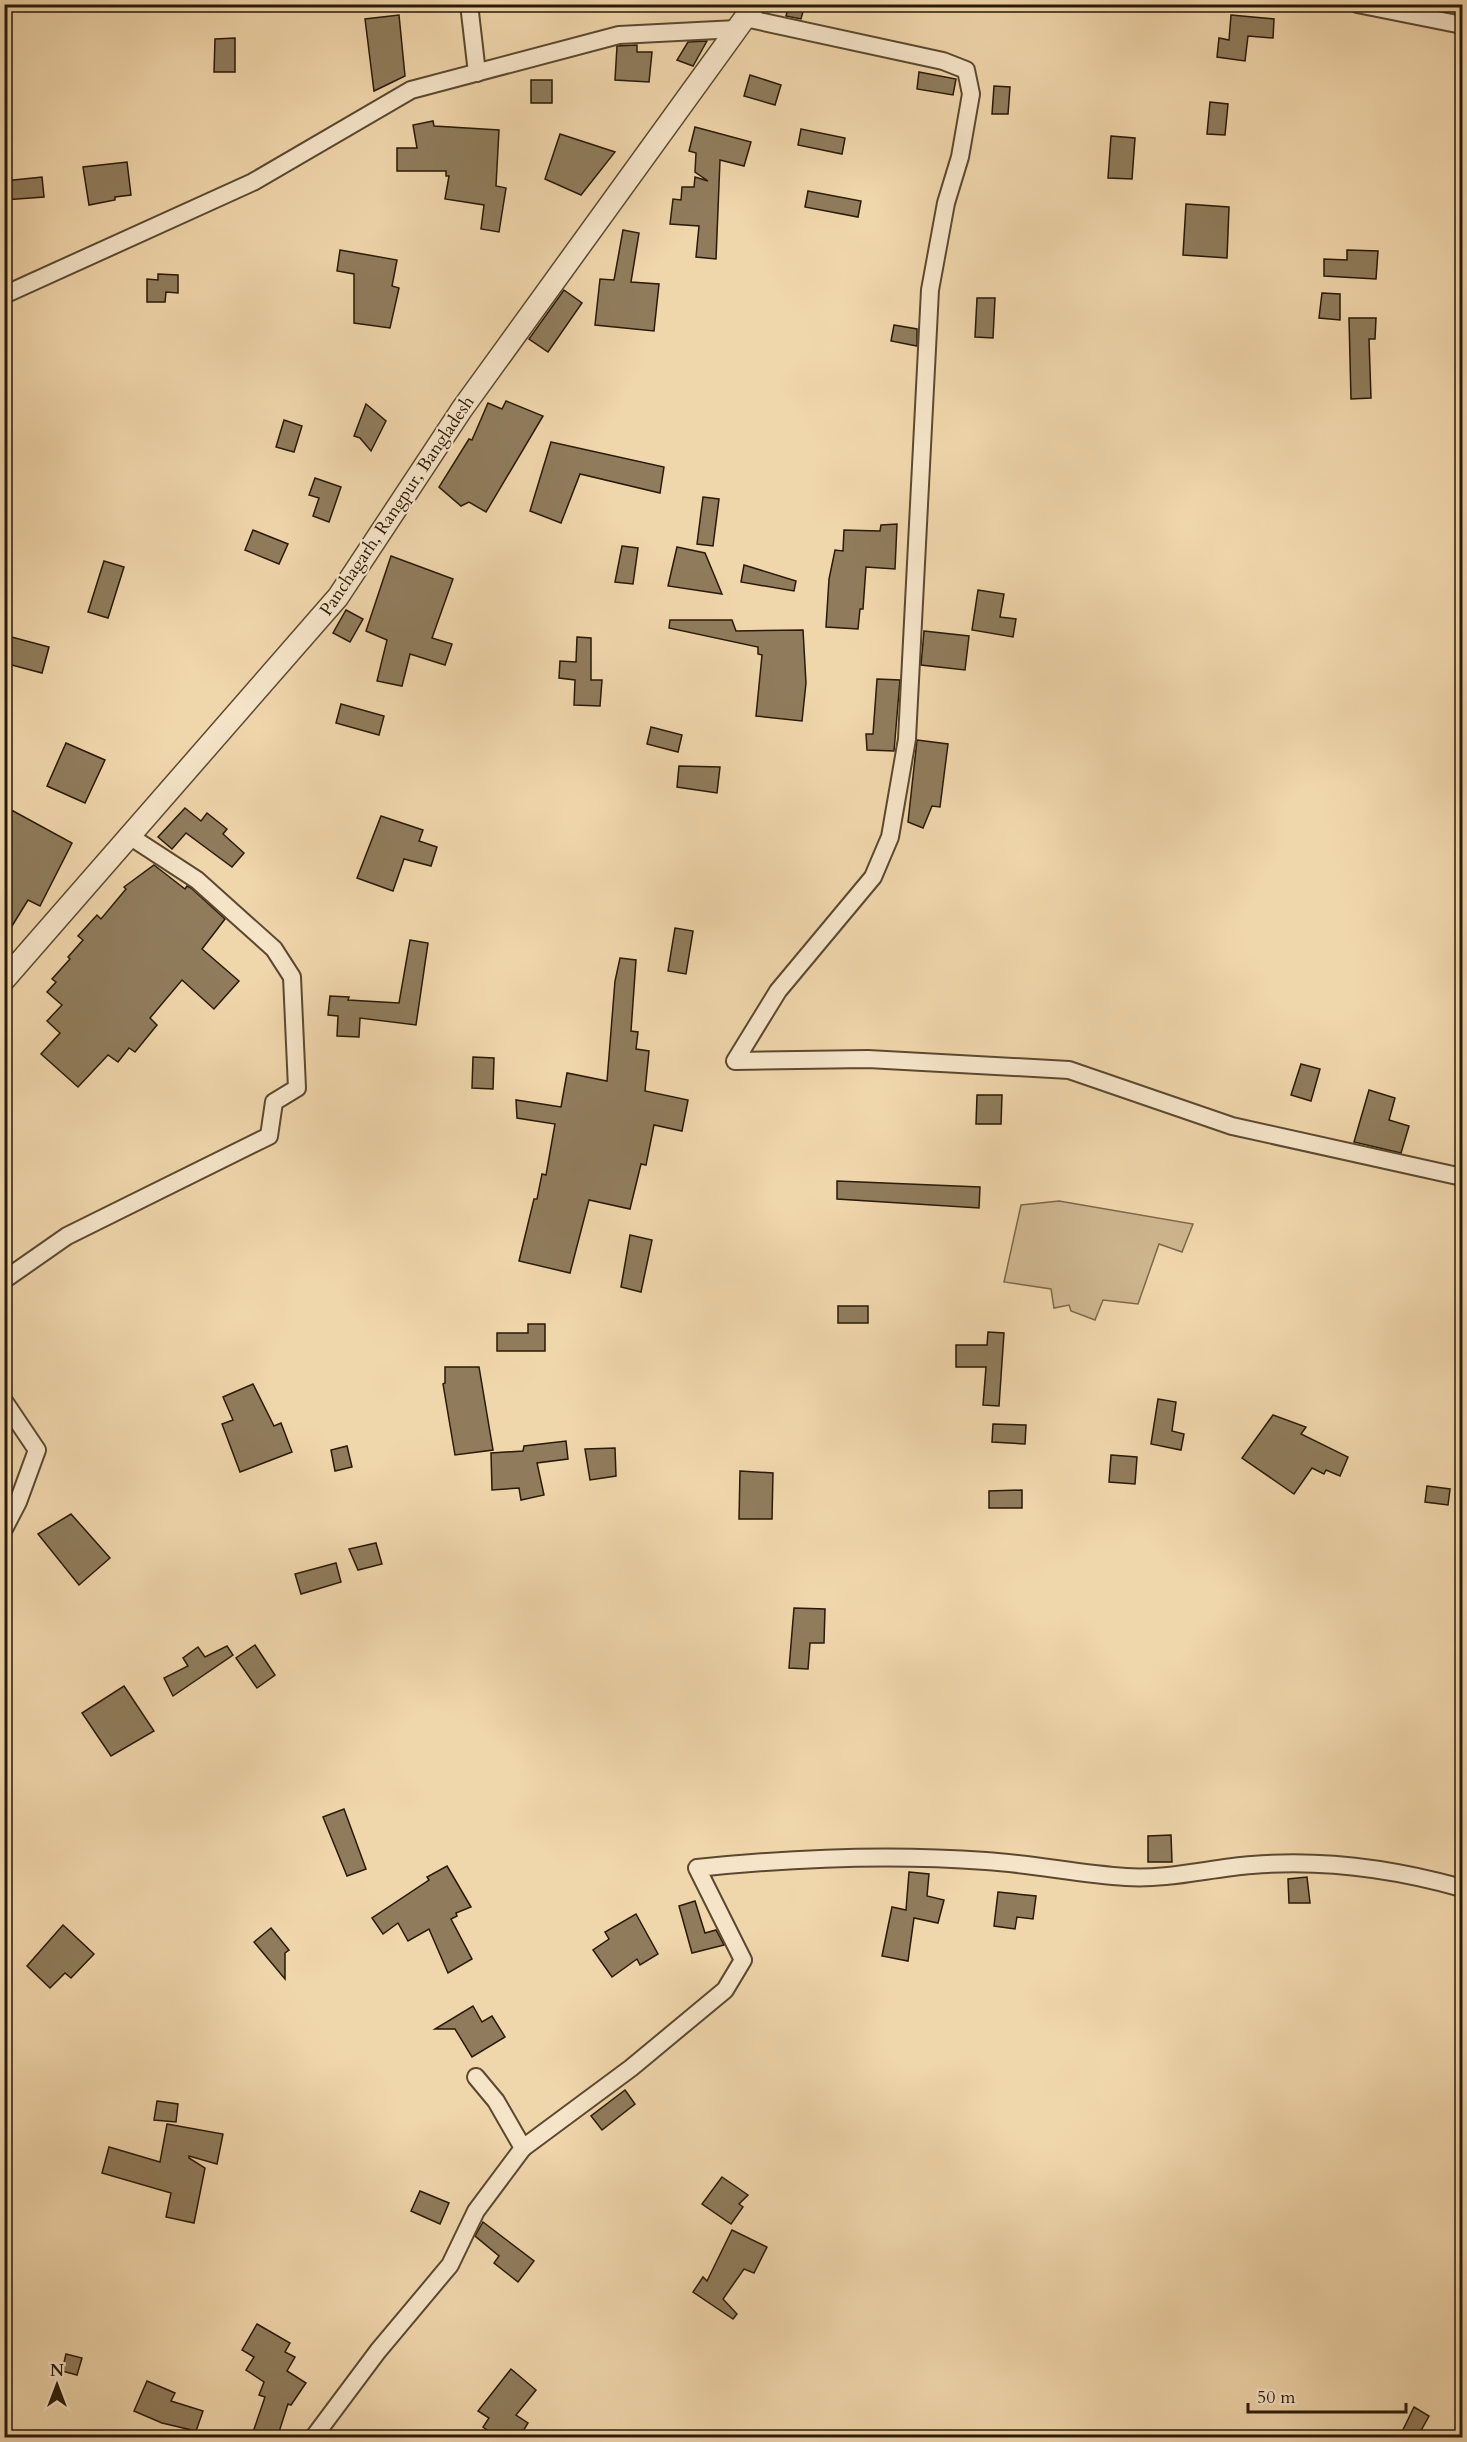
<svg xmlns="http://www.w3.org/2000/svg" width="1467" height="2442" viewBox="0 0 1467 2442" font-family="Cardo,serif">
	<rect width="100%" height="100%" fill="#f0d6ab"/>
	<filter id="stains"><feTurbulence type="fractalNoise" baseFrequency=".00333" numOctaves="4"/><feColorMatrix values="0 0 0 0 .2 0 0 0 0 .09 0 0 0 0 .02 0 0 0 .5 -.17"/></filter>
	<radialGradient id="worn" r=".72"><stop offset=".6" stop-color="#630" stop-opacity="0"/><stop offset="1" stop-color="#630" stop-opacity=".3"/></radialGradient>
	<path fill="#ceb68f" stroke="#7c684a" stroke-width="1.5" d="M1059,1201L1193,1224L1182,1252L1159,1244L1138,1304L1103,1300L1095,1320L1071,1311L1069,1305L1054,1308L1051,1289L1004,1282L1021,1205Z"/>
	<g fill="#907c5c" stroke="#291a06" stroke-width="1.5">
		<path d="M789,4H805L801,19L786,16Z"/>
		<path d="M399,15L405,76L374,91L365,19Z"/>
		<path d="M1231,15L1274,19L1273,38L1248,36L1245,61L1217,57L1219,38L1229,40Z"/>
		<path d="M235,38V72H214L215,39Z"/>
		<path d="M707,41L693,66L677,60L688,42Z"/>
		<path d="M637,45V52H652L649,82L615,80L617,46Z"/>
		<path d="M919,72L956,79L953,95L917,89Z"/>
		<path d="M750,75L781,85L775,105L744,96Z"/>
		<rect x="531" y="80" width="21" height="23"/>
		<path d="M994,86L1010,87L1008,114H992Z"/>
		<path d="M1210,102L1228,104L1225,135L1207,134Z"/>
		<path d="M433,121L434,126L499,130L496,186L506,188L499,232L481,229L484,205L445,199L449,176H446V171H397V148H417L413,125Z"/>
		<path d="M695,127L751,142L744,166L720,160L716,259L696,257L699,226L670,224L673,199L681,200L682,187H694L695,177L708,181L695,172L696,153L689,151Z"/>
		<path d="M801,129L845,138L842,154L798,145Z"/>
		<path d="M560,134L615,152L581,195L545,179Z"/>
		<path d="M1111,136L1135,138L1132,179L1108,178Z"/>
		<path d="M127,162L131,195L115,197V200L89,205L83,167Z"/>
		<path d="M42,177L44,197L4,200V181Z"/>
		<path d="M808,191L861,201L858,217L805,207Z"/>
		<path d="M1186,204L1229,207L1227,258L1183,255Z"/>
		<path d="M623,230L639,233L631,282L659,284L654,331L595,325L600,279L614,280Z"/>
		<path d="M340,250L397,260L392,286L399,288L390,328L354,323V274L337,271Z"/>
		<path d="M1347,250L1378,251L1376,279L1324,276V259L1347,260Z"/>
		<path d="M158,274L178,275V293L166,292L165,302H147V279L158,280Z"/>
		<path d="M564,290L582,303L548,352L529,339Z"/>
		<path d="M1322,293L1340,294V320L1319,318Z"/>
		<path d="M977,298H995L993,338L975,337Z"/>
		<path d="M1349,318H1376L1375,339H1369L1371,398L1351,399Z"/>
		<path d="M894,325L917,329V346L891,341Z"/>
		<path d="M506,401L543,416L486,512L469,502L461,506L439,487L469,439L472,440L488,403L502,409Z"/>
		<path d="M366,404L386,421L371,451L360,438L354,436Z"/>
		<path d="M284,420L302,426L294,452L276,447Z"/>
		<path d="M551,442L664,467L660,493L580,474L561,523L530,511Z"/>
		<path d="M315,478L341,487L329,522L313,516L319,498L309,495Z"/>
		<path d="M703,497L719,499L713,546L697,544Z"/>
		<path d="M897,524L895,569L866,567L863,609H860L858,629L826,627L829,579L835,550L843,551L844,530L880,531L881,525Z"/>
		<path d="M253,530L288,544L279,564L245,550Z"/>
		<path d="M622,546L638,548L633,584L615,582Z"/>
		<path d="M677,547L705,553L722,594L668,586Z"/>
		<path d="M391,556L453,579L432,638L452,644L445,665L410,654L402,686L377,681L387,640L366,631Z"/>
		<path d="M104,561L124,567L108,618L88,612Z"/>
		<path d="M744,565L796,581L794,591L741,582Z"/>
		<path d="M978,590L1004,594L1000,617L1016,619L1013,637L972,630Z"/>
		<path d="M346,610L363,619L350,642L333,633Z"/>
		<path d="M670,620H732L736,631L803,630L806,683L802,721L756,716L762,655L758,654V647L669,628Z"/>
		<path d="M924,631L969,636L965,670L921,665Z"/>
		<path d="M4,635L49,647L42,673L4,663Z"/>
		<path d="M577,637L591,638V680H602L600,706L574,705L575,680L559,678L560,661L576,662Z"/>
		<path d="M877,679L900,680L894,751L867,750L866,734H873Z"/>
		<path d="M341,704L384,716L379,735L336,723Z"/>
		<path d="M651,727L682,735L678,752L647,744Z"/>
		<path d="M917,740L948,744L940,807L932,806L923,828L908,822Z"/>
		<path d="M66,743L105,760L85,803L47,786Z"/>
		<path d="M679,766L720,767L717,793L677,787Z"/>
		<path d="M4,806L72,843L40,906L28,900L4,939Z"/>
		<path d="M185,808L201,821L207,813L227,829L223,834L244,853L232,867L186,833L172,849L158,837Z"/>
		<path d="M381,816L423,830L419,841L437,847L431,866L404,859L393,891L357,878Z"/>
		<path d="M154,865L185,889L187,886L191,888L225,919L202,949L239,981L214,1009L182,980L150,1018L157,1025L135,1052L129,1048L118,1062L108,1055L78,1087L41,1054L60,1033L47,1021L62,1005L47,992L56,982L52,979L70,959L68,957L83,940L78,936L97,915L101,919L126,889L124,887Z"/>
		<path d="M675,928L693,931L686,974L668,971Z"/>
		<path d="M410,940L428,943L416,1025L360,1018L359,1037L337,1036L338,1016L328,1015L330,996L349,997L348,1000L399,1003Z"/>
		<path d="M620,958L636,960L631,1031L638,1032L636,1049L649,1051L645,1091L688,1100L682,1131L654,1125L646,1165L641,1164L630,1209L589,1200L570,1273L519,1261L534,1199H537L542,1174L546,1175L555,1124L517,1118L516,1100L561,1107L567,1073L607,1081L615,981Z"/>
		<path d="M473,1057L494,1058L493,1089L472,1088Z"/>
		<path d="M1301,1064L1320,1069L1311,1101L1291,1095Z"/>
		<path d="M1369,1090L1395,1098L1389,1120L1409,1126L1401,1153L1354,1142Z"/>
		<path d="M977,1095H1002L1001,1124H976Z"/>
		<path d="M837,1181L980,1187L979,1208L837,1199Z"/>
		<path d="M630,1235L652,1240L641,1292L621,1287Z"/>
		<rect x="838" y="1306" width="30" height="17"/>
		<path d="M528,1324H545V1351H497V1333H528Z"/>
		<path d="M988,1332L1004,1333L999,1406L983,1405L986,1367H956V1345H987Z"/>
		<path d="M445,1367H479L493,1450L455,1455L443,1384L445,1383Z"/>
		<path d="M253,1384L274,1426L281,1423L292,1452L240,1472L222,1424L233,1420L223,1397Z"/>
		<path d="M1158,1399L1176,1402L1172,1431L1184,1434L1181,1450L1151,1444Z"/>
		<path d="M1273,1415L1306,1427L1301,1434L1348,1457L1340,1476L1326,1470L1324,1474L1312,1468L1294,1494L1242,1458Z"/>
		<path d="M993,1424L1026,1425L1025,1444L992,1442Z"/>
		<path d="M566,1441L568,1459L537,1463L544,1495L521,1500L519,1488L492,1490L491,1453L523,1451L524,1446Z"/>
		<path d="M347,1446L352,1467L335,1471L331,1450Z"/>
		<path d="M615,1448L616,1476L590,1480L585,1449Z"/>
		<path d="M1111,1455L1137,1457L1135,1484L1109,1482Z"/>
		<path d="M740,1471L773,1473L772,1519H739Z"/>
		<path d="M1427,1486L1450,1489L1448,1505L1425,1502Z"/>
		<path d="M1022,1490V1508H989V1491Z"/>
		<path d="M71,1514L110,1558L79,1585L38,1534Z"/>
		<path d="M376,1543L382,1564L358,1570L349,1549Z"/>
		<path d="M336,1563L341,1582L301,1594L295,1574Z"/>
		<path d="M794,1608L825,1609L824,1643H810L808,1669L789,1668Z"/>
		<path d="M255,1645L275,1675L257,1688L236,1658Z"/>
		<path d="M227,1646L233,1655L173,1696L164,1678L188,1666L183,1658L198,1647L205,1657Z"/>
		<path d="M124,1686L154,1731L111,1756L82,1713Z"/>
		<path d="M344,1809L366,1869L347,1876L323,1817Z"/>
		<path d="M1171,1835L1172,1862H1148V1836Z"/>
		<path d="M447,1866L471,1907L456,1913L457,1916L451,1919L472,1959L448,1973L429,1929L408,1941L398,1923L383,1934L372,1918L429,1880L427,1877Z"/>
		<path d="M909,1872L929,1874L927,1896L944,1900L938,1923L914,1918L908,1961L882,1956L892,1907L906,1910Z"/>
		<path d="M1307,1877L1310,1903H1289L1288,1879Z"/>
		<path d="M998,1892L1036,1896L1033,1919L1017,1917L1015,1929L994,1926Z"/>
		<path d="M695,1901L705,1933L716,1930L724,1945L692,1953L679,1906Z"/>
		<path d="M636,1914L658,1954L640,1965L637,1959L612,1977L593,1950L609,1939L605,1932Z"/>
		<path d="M63,1925L94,1954L71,1978L65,1973L50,1988L27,1966Z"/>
		<path d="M271,1928L289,1950L285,1953V1979L254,1942Z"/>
		<path d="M473,2006L482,2022L492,2016L505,2037L472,2057L455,2029H435Z"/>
		<path d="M625,2090L635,2104L602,2130L591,2116Z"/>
		<path d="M157,2101L178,2104L176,2122L154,2120Z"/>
		<path d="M167,2124L223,2134L217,2164L189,2156V2158L205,2168L194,2223L166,2217L171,2193L102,2173L109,2147L160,2162Z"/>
		<path d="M722,2177L748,2195L739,2204L743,2207L731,2224L702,2204Z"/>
		<path d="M420,2191L449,2203L440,2224L411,2211Z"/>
		<path d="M483,2222L534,2261L518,2282L494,2263L499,2256L475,2236Z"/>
		<path d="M732,2230L767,2247L754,2273L744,2269L723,2299L737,2314L733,2319L693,2292L703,2277L707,2281Z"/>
		<path d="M257,2324L290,2343L285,2352L295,2357L287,2371L306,2383L291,2405L288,2404L277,2438H251L265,2397L259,2395L264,2382L246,2370L254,2357L242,2350Z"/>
		<path d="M66,2354L82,2358L77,2375L62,2371Z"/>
		<path d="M511,2369L536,2390L516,2415L528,2423L519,2438L505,2431L498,2438L483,2427L489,2418L478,2411Z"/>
		<path d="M147,2381L175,2393L171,2401L203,2411L196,2431L162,2423L134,2411Z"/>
		<path d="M1414,2407L1429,2416L1417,2438H1399Z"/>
	</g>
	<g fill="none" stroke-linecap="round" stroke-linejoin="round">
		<g stroke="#5b492f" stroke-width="20">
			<g id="minor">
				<path d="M469,4L477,73"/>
				<path d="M1357,4L1462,25"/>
				<path d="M745,18L943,61L966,70L971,94L960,157L946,203L930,290L907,739L890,837L873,877L778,991L735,1061L868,1059L1069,1070L1232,1126L1462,1177"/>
				<path d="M4,295L253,182L411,90L619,35L737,29"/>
				<path d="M4,1280L67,1236L269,1136L274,1102L297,1088L292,977L274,949L197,880L131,837"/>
				<path d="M4,1401L37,1450L18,1502L4,1529"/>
				<path d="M476,2077L496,2101L523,2148L631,2068L725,1990L743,1960L697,1868C792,1858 890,1854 986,1861C1033,1864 1079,1874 1126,1877C1167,1880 1211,1868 1252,1865C1323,1859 1394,1869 1462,1888"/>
				<path d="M313,2438L378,2351L450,2265L476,2211L523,2148"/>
			</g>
		</g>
		<g stroke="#5b492f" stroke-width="24">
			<path id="tertiary" d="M4,980L338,597L462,409L755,4"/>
		</g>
		<use href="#minor" stroke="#f5e4c8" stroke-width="16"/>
		<use href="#tertiary" stroke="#f5e4c8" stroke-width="21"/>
	</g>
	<g text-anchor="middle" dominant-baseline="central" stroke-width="4.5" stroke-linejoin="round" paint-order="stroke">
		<g font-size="18" fill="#291a06" stroke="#f5e4c8">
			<text transform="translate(397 506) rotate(-56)">Panchagarh, Rangpur, Bangladesh</text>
		</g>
	</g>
	<rect width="1467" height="2442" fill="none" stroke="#f0d6ab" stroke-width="24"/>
	<rect x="6" y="6" width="1455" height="2430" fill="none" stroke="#291a06" stroke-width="3"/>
	<rect x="12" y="12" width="1443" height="2418" fill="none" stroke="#291a06" stroke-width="1.5"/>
	<g transform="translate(57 2385)" stroke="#f5e4c8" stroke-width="4.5" paint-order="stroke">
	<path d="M0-4.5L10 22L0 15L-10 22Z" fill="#291a06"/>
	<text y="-9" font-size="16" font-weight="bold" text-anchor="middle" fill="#291a06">N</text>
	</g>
	<path d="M1248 2403v9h158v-9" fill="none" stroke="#291a06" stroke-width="3"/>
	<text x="1257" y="2403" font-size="18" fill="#291a06" stroke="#f5e4c8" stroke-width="4.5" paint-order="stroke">50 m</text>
	<rect width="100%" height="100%" filter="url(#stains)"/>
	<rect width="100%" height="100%" fill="url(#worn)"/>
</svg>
